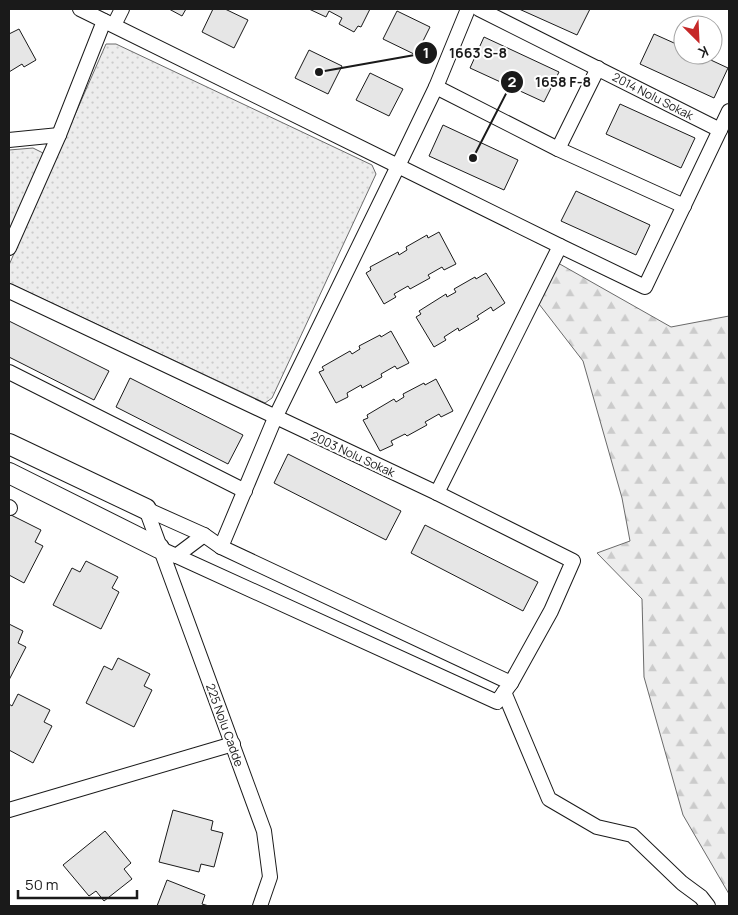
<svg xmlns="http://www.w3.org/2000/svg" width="738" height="915" viewBox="0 0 738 915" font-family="Manrope,sans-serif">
	<defs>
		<pattern id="grass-dots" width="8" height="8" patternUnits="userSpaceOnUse" patternTransform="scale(1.25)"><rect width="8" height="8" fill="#ededed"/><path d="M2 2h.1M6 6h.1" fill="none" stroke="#cbcbcb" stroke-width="1.8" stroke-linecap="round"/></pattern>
		<pattern id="forest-firs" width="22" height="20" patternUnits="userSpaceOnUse" patternTransform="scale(1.25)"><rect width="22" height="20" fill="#ededed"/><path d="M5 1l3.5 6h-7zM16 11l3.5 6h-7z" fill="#cbcbcb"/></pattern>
	</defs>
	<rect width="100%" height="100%" fill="#fff"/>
	<g fill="url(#grass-dots)" stroke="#6a6a6a">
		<path d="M106,44H116L372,165L376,174L272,398L265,403L9,283V265Z"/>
		<path d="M33,148L43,153L44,161L9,236V150Z"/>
	</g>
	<path fill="url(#forest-firs)" stroke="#6a6a6a" d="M558,263L671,327L729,316V894L683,815L644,677L642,599L597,553L630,541L622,498L583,361L539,304Z"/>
	<g fill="#e6e6e6" stroke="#1a1a1a">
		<path d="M169,9H186L182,16Z"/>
		<path d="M213,9H225L248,20L234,48L202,32Z"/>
		<path d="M309,9H370L361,27L358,26L354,32L339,24L342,18L329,11L326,17Z"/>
		<path d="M519,9H590L577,35Z"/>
		<path d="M397,11L430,27L416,55L383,39Z"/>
		<path d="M19,29L36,60L24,67L22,64L9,72V34Z"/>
		<path d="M654,34L683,47V55H700L728,68L714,98L640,64Z"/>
		<path d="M484,37L559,72L544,102L470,68Z"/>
		<path d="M309,50L342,66L328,94L295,78Z"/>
		<path d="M370,73L403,89L389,116L356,100Z"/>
		<path d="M620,104L695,138L681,168L606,134Z"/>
		<path d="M443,125L518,160L504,190L429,156Z"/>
		<path d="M576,191L650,225L636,255L561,221Z"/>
		<path d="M439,232L456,264L444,270L442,267L428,275L430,278L410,289L408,286L394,294L396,297L384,304L366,273L371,270L370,267L398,252L399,255L407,250L406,247L427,235L428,238Z"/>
		<path d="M486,273L505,303L493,311L491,307L477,316L479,319L459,331L458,328L444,337L446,340L434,347L416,317L421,314L419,311L446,294L447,297L456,292L454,289L475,277L476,279Z"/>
		<path d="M9,321L109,371L94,400L9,357Z"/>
		<path d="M391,331L409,363L397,369L395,366L381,374L382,377L362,388L361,385L347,393L348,397L336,403L319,372L324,370L322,367L350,351L352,354L360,349L359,346L380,335L381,337Z"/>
		<path d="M130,378L243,435L228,464L116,407Z"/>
		<path d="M436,379L453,411L441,417L439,414L425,422L427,425L407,436L405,434L391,441L393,445L380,451L363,420L368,418L367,415L394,399L396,402L404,397L403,394L424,383L425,385Z"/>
		<path d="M288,454L401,511L386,540L274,483Z"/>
		<path d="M9,514L41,530L35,542L43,546L24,583L9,575Z"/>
		<path d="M425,525L538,582L523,611L411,553Z"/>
		<path d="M86,561L118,577L112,588L119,592L101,629L53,605L72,568L80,572Z"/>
		<path d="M9,624L23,631L18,643L26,647L9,680Z"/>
		<path d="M118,658L150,674L144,686L152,690L134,727L86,703L104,666L112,670Z"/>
		<path d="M18,694L50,710L44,722L52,726L33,763L9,750V704L12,706Z"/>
		<path d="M173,810L213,821L211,830L223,833L214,867L201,864L199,872L159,862Z"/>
		<path d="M105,831L131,863L124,869L132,879L104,901L96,891L89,896L63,865Z"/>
		<path d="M167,880L205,895L202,904L209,906H157Z"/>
	</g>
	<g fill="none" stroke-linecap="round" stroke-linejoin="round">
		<g stroke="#1a1a1a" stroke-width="16">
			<g id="street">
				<path d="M80,9L398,166L436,87L468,9"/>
				<path d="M479,9L720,130"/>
				<path d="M114,25L122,9"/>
				<path d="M436,87L558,149L684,206"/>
				<path d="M59,135L104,21"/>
				<path d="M9,140L59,135L9,248"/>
				<path d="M558,149L598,68"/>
				<path d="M560,246L645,287L729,111"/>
				<path d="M9,291L437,493L573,561L551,611L511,683"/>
				<path d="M9,372L245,491"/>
				<path d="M9,507L10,508"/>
				<path d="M146,509L204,535L221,547L511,683L497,702L159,548"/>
				<path d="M146,509L264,831L270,877L260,906"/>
				<path d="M221,547L275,418L398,166L560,246L437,493"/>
				<path d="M176,556L204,535"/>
				<path d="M504,692L549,799L597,827L632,835L682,883L701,897L708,906"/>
				<path d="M9,810L233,744"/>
			</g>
		</g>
		<g stroke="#1a1a1a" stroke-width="22">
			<g id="secondary">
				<path d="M9,444L146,509"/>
				<path d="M9,473L159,548"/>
			</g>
		</g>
		<use href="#street" stroke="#fff" stroke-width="14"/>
		<use href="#secondary" stroke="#fff" stroke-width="20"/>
	</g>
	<g text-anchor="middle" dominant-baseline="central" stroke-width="4" stroke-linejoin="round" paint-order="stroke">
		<g font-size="12" fill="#1a1a1a" stroke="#fff">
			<text transform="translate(653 96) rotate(27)">2014 Nolu Sokak</text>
			<text transform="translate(353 454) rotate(25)">2003 Nolu Sokak</text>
			<text transform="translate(225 725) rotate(70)">225 Nolu Cadde</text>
		</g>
	</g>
	<path fill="none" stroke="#1a1a1a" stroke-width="2" d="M319 72L426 53M473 158L512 82"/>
	<g fill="#1a1a1a" stroke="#fff" stroke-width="2">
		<circle cx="319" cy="72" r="5"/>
		<circle cx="473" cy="158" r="5"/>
		<circle cx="426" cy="53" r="12"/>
		<circle cx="512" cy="82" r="12"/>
	</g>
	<g font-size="15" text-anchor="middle" font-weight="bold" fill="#fff">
		<text x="426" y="58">1</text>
		<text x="512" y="87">2</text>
	</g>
	<g font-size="14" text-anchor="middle" font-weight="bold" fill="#1a1a1a" stroke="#fff" stroke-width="4" stroke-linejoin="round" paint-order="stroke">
		<text x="478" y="58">1663 S-8</text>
		<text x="563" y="87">1658 F-8</text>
	</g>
	<rect width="738" height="915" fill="none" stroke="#1a1a1a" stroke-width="20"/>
	<g transform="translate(698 40) rotate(156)"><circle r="24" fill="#ffffff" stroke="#a3a3a3"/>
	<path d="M0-4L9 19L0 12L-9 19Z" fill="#c62828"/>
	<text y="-8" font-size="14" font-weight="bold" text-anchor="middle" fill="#1a1a1a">K</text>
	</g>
	<path d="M18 890v8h119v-8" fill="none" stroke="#1a1a1a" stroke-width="2.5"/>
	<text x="25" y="890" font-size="15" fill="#1a1a1a" stroke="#ffffff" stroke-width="4" paint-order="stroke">50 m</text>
</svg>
